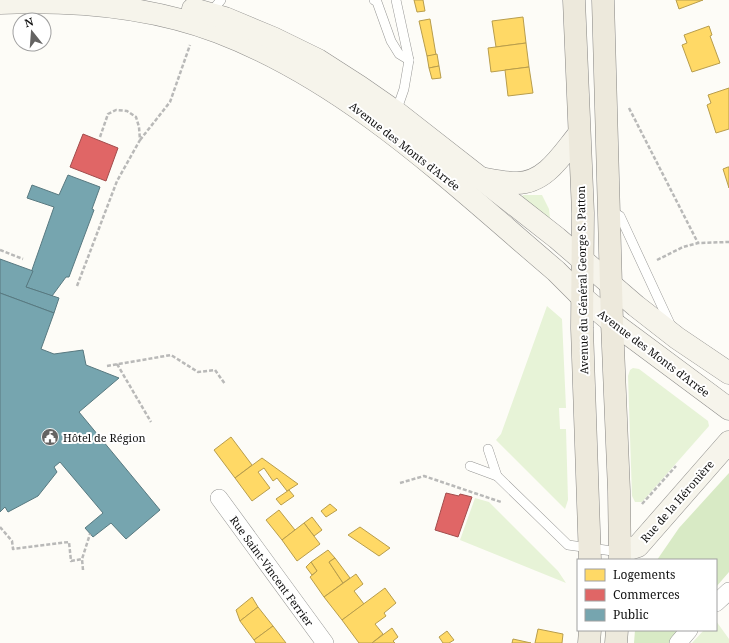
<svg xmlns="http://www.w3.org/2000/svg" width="729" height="643" viewBox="0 0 729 643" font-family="'Noto Serif',serif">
	<rect width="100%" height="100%" fill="#fdfcf7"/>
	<g fill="#e7f3d7">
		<path d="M523,195H542L549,209L550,219L522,197Z"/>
		<path d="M547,306L562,319L566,408H559L560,429H566L568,500L565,509L496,440L501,434Z"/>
		<path d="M633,368L639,369L708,421L709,426L642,502H635L632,496L628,376L630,370Z"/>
		<path d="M475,498L489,502L558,571L566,583L460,540Z"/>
		<path d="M716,621L729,639V643H692L704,630H716Z"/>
	</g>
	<g fill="#d8eac5">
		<path d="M729,473V572L716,587V560H657L679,528Z"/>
		<path d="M635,630H678L669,643H634Z"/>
	</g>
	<g fill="#ffd966" stroke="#b89d4c">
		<path d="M414,0H423L425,11L417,12Z"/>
		<path d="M676,0H703L679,9Z"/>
		<path d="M523,17L526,43L496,47L492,21Z"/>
		<path d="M430,19L436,55L427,56L419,21Z"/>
		<path d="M709,26L712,35L710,36L720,63L692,72L682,45L687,43L684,35Z"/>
		<path d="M526,43L529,67L491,72L488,48Z"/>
		<path d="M437,54L439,66L429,68L427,56Z"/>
		<path d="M439,66L441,78L432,79L429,68Z"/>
		<path d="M529,67L533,93L508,96L505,70Z"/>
		<path d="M729,88V129L716,133L707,105L711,103L708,95Z"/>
		<path d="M728,167H729V188L723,169Z"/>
		<path d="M231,437L252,465L235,478L214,450Z"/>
		<path d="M262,458L298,484L287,491L277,478L273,481L264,468L258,472L270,488L252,501L235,478Z"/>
		<path d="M289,490L294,496L281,505L276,499Z"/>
		<path d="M330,504L337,510L326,517L321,511Z"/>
		<path d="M279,510L295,530L282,540L266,520Z"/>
		<path d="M312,517L322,530L314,536L304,523Z"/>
		<path d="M304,523L320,544L297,561L282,540Z"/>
		<path d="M360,527L390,548L379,556L348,535Z"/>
		<path d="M328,550L335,558L329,562L343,583L324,597L310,577L317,571L311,562Z"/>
		<path d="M335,558L350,578L343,583L329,562Z"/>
		<path d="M311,562L317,571L312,575L306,567Z"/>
		<path d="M356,574L363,584L354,591L364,604L342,620L324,597Z"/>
		<path d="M385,588L396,603L384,613L386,616L375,624L383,634L372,643H359L342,620Z"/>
		<path d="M252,597L258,607L240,621L236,610Z"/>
		<path d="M258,607L273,626L254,640L240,621Z"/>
		<path d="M273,626L286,643H256L254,640Z"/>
		<path d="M392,628L398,637L393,641L395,643H372Z"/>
		<path d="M538,629L563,634L562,643H535Z"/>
		<path d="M447,631L454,640L449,643H443L439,637Z"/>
		<path d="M513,639L531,643H512Z"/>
	</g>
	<g fill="#e06666" stroke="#a24c4c">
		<path d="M83,134L118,148L106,181L70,167Z"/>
		<path d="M446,493L459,496L460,494L472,497L458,537L435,530Z"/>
	</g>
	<g fill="#76a5af" stroke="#587980">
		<path d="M68,175L100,187L92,209L94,210L69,277H66L52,296L26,287L54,207L27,198L32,185L59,195Z"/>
		<path d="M0,259L33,271L26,287L59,298L54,313L0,293Z"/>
		<path d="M0,293L54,313L41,349L54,354L83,350L86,365L119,378L79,412L160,510L126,539L111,523L93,537L85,528L103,513L60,462L54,467L57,472L38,496L8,512L5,507L0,512Z"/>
	</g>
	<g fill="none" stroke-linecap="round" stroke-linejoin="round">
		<g stroke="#979795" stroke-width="10">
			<g id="lane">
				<path d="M374,0L377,2L391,41L399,54L409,60"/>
				<path d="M210,13L221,0"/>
				<path d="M396,112L404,89L409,60L396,0"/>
				<path d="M610,210L620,216L671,326"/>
				<path d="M488,449L497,476"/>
				<path d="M470,466L497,476L568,545L620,552"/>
			</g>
		</g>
		<g stroke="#979795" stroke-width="18">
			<g id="street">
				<path d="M219,498L325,643"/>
				<path d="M716,603L729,591"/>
				<path d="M678,643L689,630"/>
			</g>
		</g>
		<g stroke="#8e8d8b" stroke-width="23">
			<g id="secondary">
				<path d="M0,3C73,0 149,6 218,32C349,82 451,182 556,271L582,297L612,322L729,409"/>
				<path d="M193,9L225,18L273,38L318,60L360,87L396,112L557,238L636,306L677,338L729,373"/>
				<path d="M480,178C492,180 505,183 517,183C546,183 563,153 579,134"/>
				<path d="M620,552L638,546L729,442"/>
			</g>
		</g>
		<g stroke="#858482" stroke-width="23">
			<g id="primary">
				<path d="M574,0L583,213L582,328L590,560"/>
				<path d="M603,0L612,322L619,491L620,560"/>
				<path d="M589,643L590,630"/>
				<path d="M616,643L617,630"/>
			</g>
		</g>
		<g stroke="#b9b9b8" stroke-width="2.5" stroke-dasharray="4 2" stroke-linecap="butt">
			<path d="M629,108L698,243"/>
			<path d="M140,140L170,102L190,45"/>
			<path d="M0,250L23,259"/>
			<path d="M657,260L683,247L698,243L729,242"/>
			<path d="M77,286L117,181L140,140L139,127L136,117L127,111L116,110L108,114L100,137"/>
			<path d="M117,364L151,422"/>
			<path d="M107,366L171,355L198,372L215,370L225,384"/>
			<path d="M400,483L424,476L501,502"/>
			<path d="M642,504L676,466"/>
			<path d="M0,527L12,541L13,549L69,542L71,561L82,559"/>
			<path d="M83,570L82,559L90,534"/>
		</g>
		<use href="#lane" stroke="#fffffe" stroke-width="9"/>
		<use href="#street" stroke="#fffffe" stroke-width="17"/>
		<use href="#secondary" stroke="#f6f4eb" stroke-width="22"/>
		<use href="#primary" stroke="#ede9dc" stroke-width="22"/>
	</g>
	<defs>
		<g id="civic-disc" transform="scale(0.9)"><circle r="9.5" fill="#646362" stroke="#fff"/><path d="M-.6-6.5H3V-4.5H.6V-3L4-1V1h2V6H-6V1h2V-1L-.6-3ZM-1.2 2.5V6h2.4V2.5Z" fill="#fff"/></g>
	</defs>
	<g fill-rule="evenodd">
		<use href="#civic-disc" x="50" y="437"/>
	</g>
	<g text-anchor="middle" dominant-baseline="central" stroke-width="4" stroke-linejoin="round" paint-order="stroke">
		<g font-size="11" fill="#111" stroke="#fff">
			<text transform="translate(405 146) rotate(38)">Avenue des Monts d'Arrée</text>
			<text transform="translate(582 280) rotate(-91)">Avenue du Général George S. Patton</text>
			<text transform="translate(654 353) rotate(37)">Avenue des Monts d'Arrée</text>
			<text transform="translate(677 501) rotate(-49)">Rue de la Héronière</text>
			<text transform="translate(272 571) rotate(54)">Rue Saint-Vincent Ferrier</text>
		</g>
		<g font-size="11" fill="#111" stroke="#fff" text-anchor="start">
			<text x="63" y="437">Hôtel de Région</text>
		</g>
	</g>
	<rect x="577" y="559" width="140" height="72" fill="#ffffff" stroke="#a0a0a0"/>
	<rect x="585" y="569" width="20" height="12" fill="#ffd966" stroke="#a0a0a0"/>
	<text x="613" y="579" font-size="12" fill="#111111">Logements</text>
	<rect x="585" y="589" width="20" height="12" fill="#e06666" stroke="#a0a0a0"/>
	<text x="613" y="599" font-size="12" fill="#111111">Commerces</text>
	<rect x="585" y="609" width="20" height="12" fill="#76a5af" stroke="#a0a0a0"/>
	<text x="613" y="619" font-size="12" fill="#111111">Public</text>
	<g transform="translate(32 32) rotate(343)"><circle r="19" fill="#ffffff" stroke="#a0a0a0"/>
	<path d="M0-3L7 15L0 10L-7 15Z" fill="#646362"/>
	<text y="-6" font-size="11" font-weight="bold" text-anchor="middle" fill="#111111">N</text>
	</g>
</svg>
